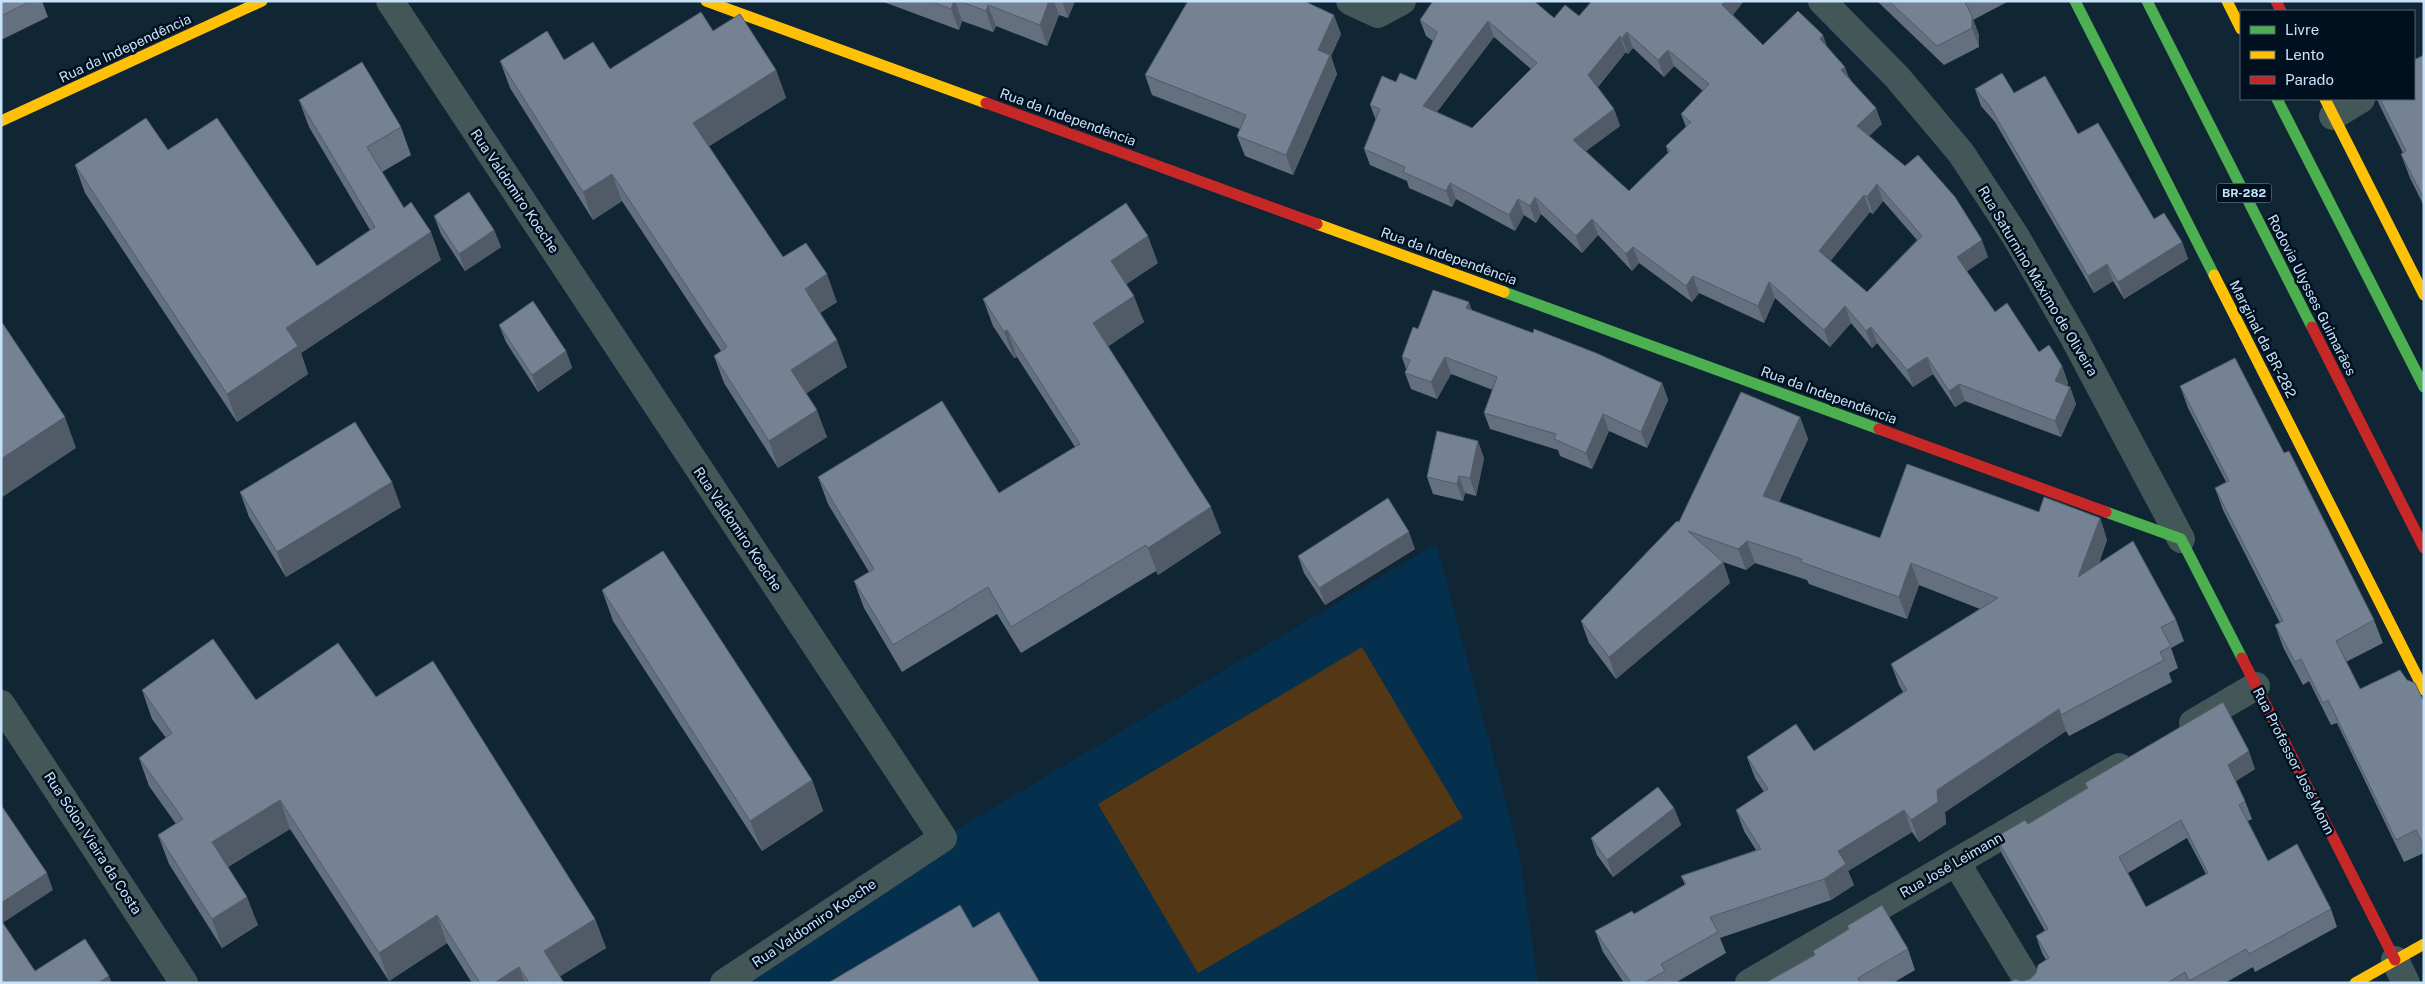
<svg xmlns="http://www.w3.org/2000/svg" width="2425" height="984" viewBox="0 0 2425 984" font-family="'Public Sans',sans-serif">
	<rect width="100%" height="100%" fill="#112635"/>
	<path fill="#05304d" d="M1436,544L1519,852L1538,983H724L943,838Z"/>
	<path fill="#543714" d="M1362,647L1463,818L1198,973L1098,804Z"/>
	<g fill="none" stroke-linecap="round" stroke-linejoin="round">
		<g stroke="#445758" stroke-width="28">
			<path d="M390,1L943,838L724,983"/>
			<path d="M1350,1L1378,14L1402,1"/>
			<path d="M1822,1L1897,77L1961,153L2016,237L2073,336L2181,539"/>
			<path d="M2333,116L2361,99"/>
			<path d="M1,704L184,983"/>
			<path d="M2193,723L2256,686"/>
			<path d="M1956,862L2029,983"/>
			<path d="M2395,960L2406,983"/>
			<path d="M1749,983L2119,767"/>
		</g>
		<g stroke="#4caf50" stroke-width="11">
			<path d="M2075,1L2214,275"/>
			<path d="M2147,1L2312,327"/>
			<path d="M2277,99L2424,387"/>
			<path d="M1504,292L1879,429"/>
			<path d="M2106,512L2181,539L2242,658"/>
		</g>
		<g stroke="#ffc107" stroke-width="11">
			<path d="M706,1L986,103"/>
			<path d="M2227,1L2241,29"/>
			<path d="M2325,99L2424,295"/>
			<path d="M1,121L262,1"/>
			<path d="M1317,224L1504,292"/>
			<path d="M2214,275L2424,690"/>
			<path d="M2355,983L2424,944"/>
		</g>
		<g stroke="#c62828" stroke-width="11">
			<path d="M2276,1L2281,11"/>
			<path d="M986,103L1317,224"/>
			<path d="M2312,327L2424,548"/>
			<path d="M1879,429L2106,512"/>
			<path d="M2242,658L2395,960"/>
		</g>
	</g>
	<g fill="#64707f" fill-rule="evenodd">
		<path d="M1,1H42L48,17L1,40Z"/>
		<path d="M881,1H1075L1068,18L1059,15L1047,46L996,26L993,32L962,21L959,30Z"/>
		<path d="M1877,1H2009L1973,20L1979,35V47L1944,65Z"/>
		<path d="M1743,2L1733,15L1763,45L1827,46L1882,124L1869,136L1988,257L1966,271L1995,312L2039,352L2062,366L2068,383L2067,386L2070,387L2076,404L2061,437L1965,401L1955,407L1933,374L1913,387L1877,343L1872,348L1851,323L1830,347L1775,298L1764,323L1699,293L1692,302L1639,263L1632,271L1598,235L1582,253L1541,214L1536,223L1524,215L1515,231L1456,199L1452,207L1409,188L1407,181L1370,165L1364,149L1376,120L1370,105L1396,82L1416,80L1433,41L1426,36L1420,20L1554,18ZM1494,37L1531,69L1472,128L1437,112ZM1633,48L1664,77L1674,66L1703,91L1681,114L1686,127L1666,146L1668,153L1629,191L1586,151L1620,126L1614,109L1598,87L1626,52L1628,54ZM1883,201L1917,240L1867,292L1830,261L1870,212L1873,214Z"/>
		<path d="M713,31L776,70L786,98L709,146L783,257L837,302L820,313L847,367L806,393L827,437L778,468L724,383L714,356L721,351L622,201L593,220L510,88L500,61L564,60L610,69Z"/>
		<path d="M1341,34L1331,56L1337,74L1293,175L1245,156L1237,136L1240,129L1152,95L1145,75Z"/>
		<path d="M2424,55V206L2410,178L2401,154L2403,153L2380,106L2377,99H2414Z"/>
		<path d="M1975,89L2078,134L2154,219L2182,242L2188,259L2124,299L2113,281L2094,293L1995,122L1981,106Z"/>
		<path d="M299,100L401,127L411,155L382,172L404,208L441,260L301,353L308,374L237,422L85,193L75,165L168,150L317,266L370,230L309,127Z"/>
		<path d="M434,216L494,230L501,247L465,271L441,234Z"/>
		<path d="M1158,263L1126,284L1144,322L1108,346L1221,533L1158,575L1156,571L1021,653L997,614L902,672L864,608L854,581L869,572L828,504L818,477L999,493L1075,447L1017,357L1014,358L993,326L983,299Z"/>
		<path d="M1471,310L1662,383L1668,400L1647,448L1609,431L1592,469L1560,456L1558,450L1490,429L1484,413L1493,390L1451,374L1437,399L1411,389L1405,373L1406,369L1402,357L1418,329Z"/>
		<path d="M499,325L566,351L572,368L538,392L506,342Z"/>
		<path d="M2180,386L2284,453L2374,620L2383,643L2346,662L2360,689L2407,680L2424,702V853L2404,862L2337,723L2331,725L2309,681L2303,685L2283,647L2275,625L2280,623L2223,510L2215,488L2226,482L2188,408Z"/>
		<path d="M1800,417L1808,439L1779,502L1880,538L2039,512L2100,518L2107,540L2099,563L2176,620L2184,641L2171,648L2178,668L2169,673L2172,682L2069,736L2066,731L1945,812L1946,824L1919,842L1912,832L1848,871L1854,885L1831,900L1720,938L1726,953L1675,983H1624L1603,952L1595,931L1634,914L1685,885L1681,876L1756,850L1744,831L1736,810L1764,792L1755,778L1747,757L1814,751L1903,692L1899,685L1891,664L1980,609L1919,585L1907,619L1809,584L1807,580L1755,563L1746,570L1723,562L1730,583L1616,679L1589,643L1581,621L1679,522Z"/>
		<path d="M1484,458L1476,496L1465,493L1463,501L1433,494L1427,477Z"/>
		<path d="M240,492L401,507L286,577L249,517Z"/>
		<path d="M1415,549L1325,605L1304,573L1298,556Z"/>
		<path d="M602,590L812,780L823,811L762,851L613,621Z"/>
		<path d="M142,690L256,700L376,697L595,919L606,948L560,976L564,983H472L447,943L389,981L290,829L228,867L258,925L222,948L169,864L158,835L176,824L149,786L139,758L166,738L152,719Z"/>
		<path d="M2255,769L2236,781L2245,801L2252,819L2248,821L2268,861L2331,909L2337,927L2255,972L2253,967L2225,983H2008L2022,981L2030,979L2036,973L2046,960L2042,953L2036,936L2045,931L2002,854L1996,837L2028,824L2087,788L2085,783ZM2187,838L2206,874L2146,907L2128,873Z"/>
		<path d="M1674,808L1681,825L1613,877L1597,855L1591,838Z"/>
		<path d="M1847,926L1908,949L1915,970L1893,983H1765L1814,955L1849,929Z"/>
	</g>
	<g fill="#515b68">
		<path d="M954,1H955L962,21L959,30L951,9Z"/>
		<path d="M1049,1H1054L1059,15L1047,46L1040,25Z"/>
		<path d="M1062,1H1075L1068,18Z"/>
		<path d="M1725,1H1743V2L1728,21L1722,5Z"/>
		<path d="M988,5L996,26L993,32L986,11Z"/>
		<path d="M1334,15L1341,34L1331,56L1337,74L1293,175L1286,155L1318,50Z"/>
		<path d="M1972,16L1979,35V47L1972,28Z"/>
		<path d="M1488,21L1494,37L1429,122L1423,106Z"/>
		<path d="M1627,32L1633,48L1628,54L1622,38Z"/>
		<path d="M1823,35L1829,52L1820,39Z"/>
		<path d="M1620,36L1626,52L1594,91L1588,75Z"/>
		<path d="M1668,50L1674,66L1664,77L1658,60Z"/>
		<path d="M1845,67L1851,83L1841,70Z"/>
		<path d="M776,70L786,98L703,150L693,123Z"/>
		<path d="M1876,108L1882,124L1863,142L1857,126Z"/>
		<path d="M1614,109L1620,126L1579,156L1573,140Z"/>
		<path d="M612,174L622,201L593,220L583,192Z"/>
		<path d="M1450,183L1456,199L1452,207L1446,191Z"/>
		<path d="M1877,184L1883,201L1873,214L1867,197Z"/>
		<path d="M1864,195L1870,212L1825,268L1819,251Z"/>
		<path d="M1535,197L1541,214L1536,223L1530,206Z"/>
		<path d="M1518,199L1524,215L1515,231L1509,215Z"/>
		<path d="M1592,219L1598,235L1582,253L1576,236Z"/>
		<path d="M494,230L501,247L465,271L459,254Z"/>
		<path d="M431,232L441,260L301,353L308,374L237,422L227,394L286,328Z"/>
		<path d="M1148,236L1158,263L1121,288L1111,261Z"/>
		<path d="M1982,240L1988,257L1963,274L1957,257Z"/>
		<path d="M2182,242L2188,259L2124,299L2118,282Z"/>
		<path d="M1633,247L1639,263L1632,271L1626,254Z"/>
		<path d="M2107,264L2113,281L2094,293L2088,276Z"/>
		<path d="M827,274L837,302L814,316L805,289Z"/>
		<path d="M1693,276L1699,293L1692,302L1686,286Z"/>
		<path d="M1769,282L1775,298L1764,323L1758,306Z"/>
		<path d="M1134,296L1144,322L1103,350L1093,323Z"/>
		<path d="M1469,302L1475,319L1466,308Z"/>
		<path d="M1845,306L1851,323L1830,347L1824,330Z"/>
		<path d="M1871,327L1877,343L1872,348L1866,331Z"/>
		<path d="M1007,330L1017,357L1014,358L1004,332Z"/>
		<path d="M837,340L847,367L801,397L791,370Z"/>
		<path d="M566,351L572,368L538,392L532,375Z"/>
		<path d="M1445,357L1451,374L1437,399L1431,382Z"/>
		<path d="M1927,357L1933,374L1913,387L1907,370Z"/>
		<path d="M2062,366L2068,383L2061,397L2055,381Z"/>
		<path d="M1662,383L1668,400L1647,448L1641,432Z"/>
		<path d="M1959,384L1965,401L1955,407L1949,391Z"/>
		<path d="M2070,387L2076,404L2061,437L2055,421Z"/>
		<path d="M817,410L827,437L778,468L769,441Z"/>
		<path d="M1603,414L1609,431L1592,469L1586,453Z"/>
		<path d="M65,417L76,448L1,498V459Z"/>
		<path d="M1800,417L1808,439L1771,518L1763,496Z"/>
		<path d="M1478,441L1484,458L1476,496L1470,478Z"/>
		<path d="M1459,476L1465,493L1463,501L1457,484Z"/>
		<path d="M392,482L401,507L286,577L277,552Z"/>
		<path d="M1211,507L1221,533L1158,575L1148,548Z"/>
		<path d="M2100,518L2107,540L2085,598L2078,577Z"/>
		<path d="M1409,532L1415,549L1325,605L1319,588Z"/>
		<path d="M1747,541L1755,563L1746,570L1738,549Z"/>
		<path d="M1723,562L1730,583L1616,679L1609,657Z"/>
		<path d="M1911,563L1919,585L1907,619L1899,597Z"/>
		<path d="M2059,709L2066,731L1945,812L1946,824L1919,842L1911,820L1937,790Z"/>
		<path d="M2249,751L2255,769L2234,782L2228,765Z"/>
		<path d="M812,780L823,811L762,851L750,821Z"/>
		<path d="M280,800L290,829L223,870L212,842Z"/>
		<path d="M1674,808L1681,825L1613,877L1607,860Z"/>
		<path d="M1904,810L1912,832L1848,871L1854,885L1831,900L1824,879L1838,851Z"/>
		<path d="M47,873L53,890L1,924V903Z"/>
		<path d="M247,897L258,925L222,948L212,919Z"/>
		<path d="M437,915L447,943L389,981L379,953Z"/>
		<path d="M595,919L606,948L554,980L544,951Z"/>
		<path d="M519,967L525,983H494Z"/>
		<path d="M109,976L112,983H98Z"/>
	</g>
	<g fill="#748294" stroke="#515b68" fill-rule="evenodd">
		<path d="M1,1H31L1,16Z"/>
		<path d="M930,1H954L951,9Z"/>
		<path d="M959,1H1049L1040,25L988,5L986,11Z"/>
		<path d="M1188,1H1304L1334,15L1318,50L1330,55L1286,155L1237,136L1246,115L1145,75Z"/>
		<path d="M1433,1H1534L1554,18L1565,5L1579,16L1592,1H1725L1722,5L1763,45L1798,11L1823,35L1820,39L1845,67L1841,70L1876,108L1857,126L1905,166L1918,155L1955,197L1982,240L1957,257L1995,312L2007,303L2039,352L2049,345L2062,366L2055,381L2070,387L2055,421L1959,384L1949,391L1927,357L1907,370L1871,327L1866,331L1845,306L1824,330L1769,282L1758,306L1693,276L1686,286L1633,247L1626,254L1592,219L1576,236L1535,197L1530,206L1518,199L1509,215L1450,183L1446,191L1403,172L1405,167L1364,149L1380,109L1370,105L1382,76L1396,82L1400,73L1416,80L1437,32L1420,20ZM1488,21L1537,63L1472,128L1423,106ZM1627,32L1658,60L1668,50L1709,84L1681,114L1691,122L1666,146L1670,151L1629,191L1573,140L1614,109L1588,75L1620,36L1622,38ZM1877,184L1922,236L1867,292L1819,251L1864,195L1867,197Z"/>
		<path d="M1889,1H1967L1965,2L1972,16V28L1937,46Z"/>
		<path d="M701,12L713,31L740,14L776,70L693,123L783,257L806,243L827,274L805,289L837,340L791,370L817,410L769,441L714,356L727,347L612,174L583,192L500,61L547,31L564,60L593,42L610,69Z"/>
		<path d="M2424,55V199L2401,154L2406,151L2380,99H2414V60Z"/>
		<path d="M362,62L401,127L367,147L404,208L411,202L431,232L286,328L298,346L227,394L75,165L146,118L168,150L217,118L317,266L375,227L299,100Z"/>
		<path d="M2002,73L2014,93L2045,76L2078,134L2098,123L2154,219L2164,213L2182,242L2118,282L2107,264L2088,276L1989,105L1975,89Z"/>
		<path d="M469,192L494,230L459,254L434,216Z"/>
		<path d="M1126,203L1148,236L1111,261L1134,296L1093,323L1211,507L1148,548L1146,545L1011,627L988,587L893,645L854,581L874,569L818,477L942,401L999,493L1080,444L1007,330L1004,332L983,299Z"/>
		<path d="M1433,290L1469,302L1466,308L1533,333L1534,329L1596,353L1662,383L1641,432L1603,414L1586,453L1554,439L1556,434L1484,413L1497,377L1445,357L1431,382L1405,373L1410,360L1402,357L1413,327L1418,329Z"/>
		<path d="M533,301L566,351L532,375L499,325Z"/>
		<path d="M1,321L65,417L1,459Z"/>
		<path d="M2235,358L2284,453L2289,451L2374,620L2336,641L2360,689L2400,670L2407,680L2415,683L2424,702V845L2416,830L2396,840L2328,700L2323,703L2301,659L2295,662L2275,625L2283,621L2215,488L2229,481L2180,386Z"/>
		<path d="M1741,392L1800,417L1763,496L1880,538L1907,464L2039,512L2044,497L2100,518L2078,577L2133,541L2176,620L2161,627L2171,646L2160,652L2164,660L2061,715L2059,709L1937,790L1938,802L1911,820L1904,810L1838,851L1846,864L1824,879L1710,917L1718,932L1661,964L1665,971L1644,983H1631L1595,931L1632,911L1634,914L1686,884L1681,876L1761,849L1736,810L1768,789L1747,757L1796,724L1814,751L1907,690L1891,664L1998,598L1911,563L1899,597L1801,562L1802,559L1747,541L1738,549L1688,531L1723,562L1609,657L1581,621L1677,521L1679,522Z"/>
		<path d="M355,422L392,482L277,552L240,492Z"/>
		<path d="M1437,431L1478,441L1470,478L1459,476L1457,484L1427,477Z"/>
		<path d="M1388,498L1409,532L1319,588L1298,556Z"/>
		<path d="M663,551L812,780L750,821L602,590Z"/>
		<path d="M213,639L256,700L338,643L376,697L433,661L595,919L544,951L564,983H529L519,967L494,983H480L437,915L379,953L280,800L212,842L247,897L212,919L158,835L183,819L139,758L172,733L142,690Z"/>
		<path d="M2223,702L2249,751L2228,765L2245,801L2239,805L2268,861L2297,844L2331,909L2249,954L2246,949L2189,981L2185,972L2167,983H2008L2015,979L2022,981L2030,979L2036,973L2038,965L2049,958L2036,936L2048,929L1996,837L2025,820L2028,824L2088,788L2085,783ZM2181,820L2208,873L2146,907L2119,857Z"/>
		<path d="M1658,787L1674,808L1607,860L1591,838Z"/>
		<path d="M1,805L47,873L1,903Z"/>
		<path d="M960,905L973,928L999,912L1040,983H828Z"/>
		<path d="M1882,905L1908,949L1858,978L1860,982L1858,983H1765L1815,955L1813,951L1849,929L1847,926Z"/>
		<path d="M1,920L35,971L85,939L109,976L98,983H1Z"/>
	</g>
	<g text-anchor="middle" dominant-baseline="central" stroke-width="5" stroke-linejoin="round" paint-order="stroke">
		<rect fill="#00101f" stroke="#8ca3b8" stroke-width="1" x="2216.5" y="183.5" width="55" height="19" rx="4"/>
		<g font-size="12" font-weight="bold" fill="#c8e2f9">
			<text x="2244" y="193">BR-282</text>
		</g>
		<g font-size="14" fill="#c8e2f9" stroke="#00101f">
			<text transform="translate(125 48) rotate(-25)">Rua da Independência</text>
			<text transform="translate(1068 117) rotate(20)">Rua da Independência</text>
			<text transform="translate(515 191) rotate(56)">Rua Valdomiro Koeche</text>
			<text transform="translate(1449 256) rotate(20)">Rua da Independência</text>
			<text transform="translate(2038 281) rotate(59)">Rua Saturnino Máximo de Oliveira</text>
			<text transform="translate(2312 295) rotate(63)">Rodovia Ulysses Guimarães</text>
			<text transform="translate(2263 339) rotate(63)">Marginal da BR-282</text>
			<text transform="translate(1829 395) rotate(20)">Rua da Independência</text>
			<text transform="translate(738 529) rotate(56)">Rua Valdomiro Koeche</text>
			<text transform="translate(2294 761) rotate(63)">Rua Professor José Monn</text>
			<text transform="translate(93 843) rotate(57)">Rua Sólon Vieira da Costa</text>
			<text transform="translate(1951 865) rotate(-30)">Rua José Leimann</text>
			<text transform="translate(814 923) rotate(-34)">Rua Valdomiro Koeche</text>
		</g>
	</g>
	<rect width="2425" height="984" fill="none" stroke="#c8e2f9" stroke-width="5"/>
	<rect x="2240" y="10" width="175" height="90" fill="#00101f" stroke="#506476"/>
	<rect x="2250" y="26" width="25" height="8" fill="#4caf50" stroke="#506476"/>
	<text x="2285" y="35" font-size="15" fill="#c8e2f9">Livre</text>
	<rect x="2250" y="51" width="25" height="8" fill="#ffc107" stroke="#506476"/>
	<text x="2285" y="60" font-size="15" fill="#c8e2f9">Lento</text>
	<rect x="2250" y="76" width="25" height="8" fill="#c62828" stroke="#506476"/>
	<text x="2285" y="85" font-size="15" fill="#c8e2f9">Parado</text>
</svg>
